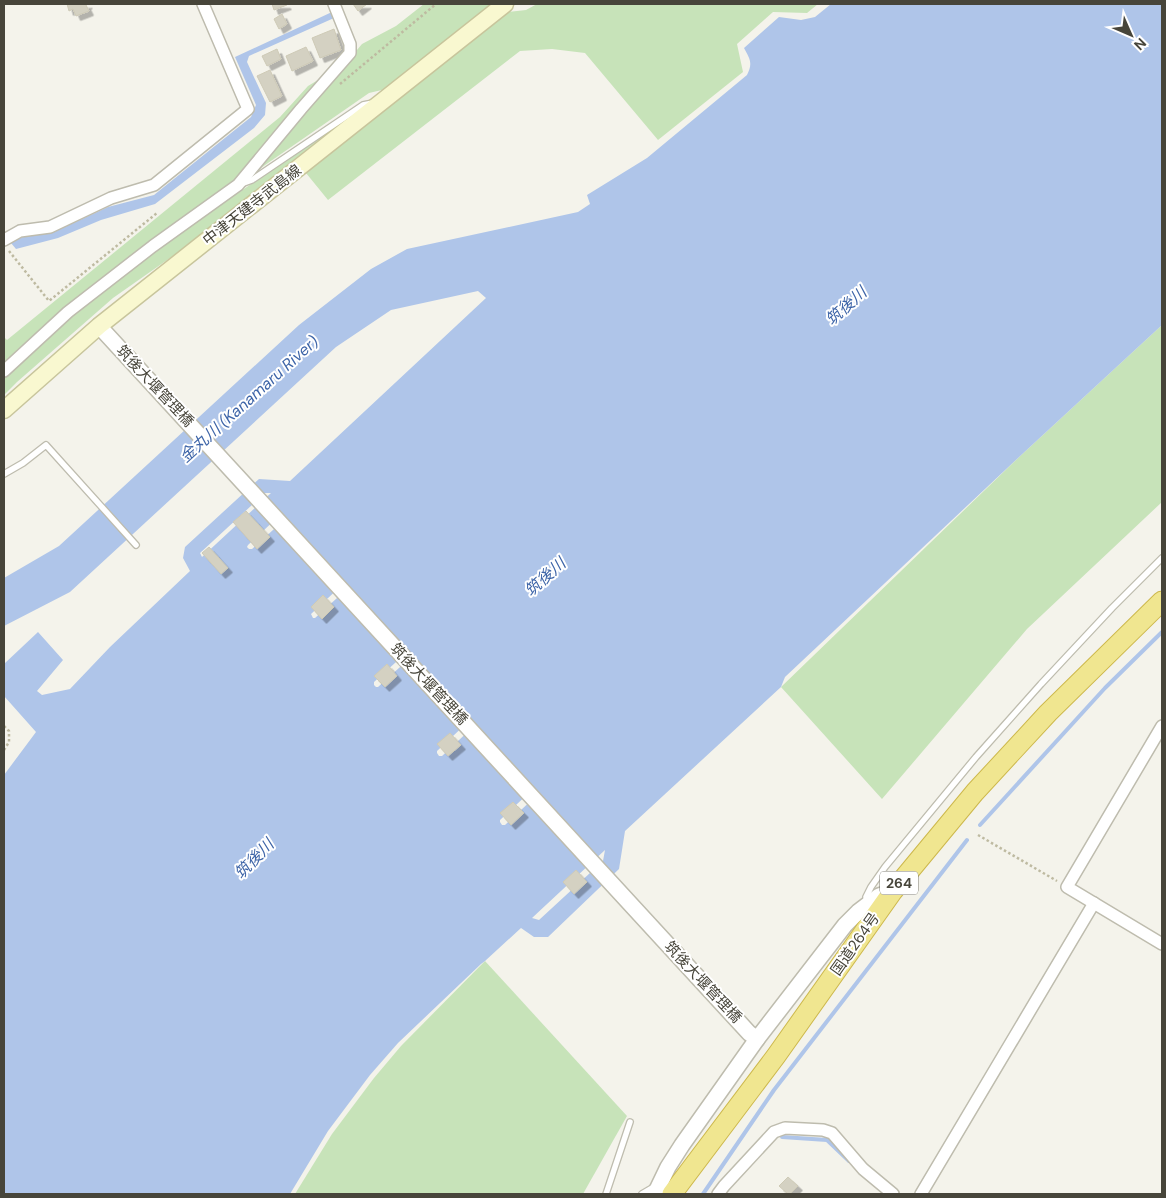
<svg xmlns="http://www.w3.org/2000/svg" width="1166" height="1198" viewBox="0 0 1166 1198" font-family="'DM Sans','Noto Sans JP',sans-serif">
	<defs>
		<filter id="shadow"><feDropShadow dx="4.5" dy="4.5" stdDeviation="0" flood-color="#0004"/></filter>
	</defs>
	<rect width="100%" height="100%" fill="#f4f3eb"/>
	<g fill="#c7e3b9">
		<path d="M424,4H493L386,89L369,93L255,172L362,44L396,26Z"/>
		<path d="M537,4H818L807,13L773,12L737,44L743,72L658,140L585,53L552,49L520,51L328,200L306,173L508,12L526,10Z"/>
		<path d="M323,77L238,177L151,242L4,364V337L7,340L280,117L308,86Z"/>
		<path d="M356,113L187,246L113,298L17,382L4,395V378L76,313L154,250Z"/>
		<path d="M1162,325V502L1027,629L882,799L781,687L1018,458Z"/>
		<path d="M485,961L627,1116L583,1194H295L332,1134L374,1078L401,1046Z"/>
	</g>
	<g fill="#afc5e9" fill-rule="evenodd">
		<path d="M831,4H1162V325L1018,458L785,677L781,687L625,831L619,869L548,937H534L521,928L485,961L481,964L398,1043L370,1075L328,1131L290,1194H4V775L36,732L4,696V664L38,632L63,660L37,691L42,695L70,689L110,647L190,571L183,558L185,547L259,479L290,481L486,298L478,291L391,310L336,347L70,592L4,626V578L59,546L299,325L371,269L407,249L578,212L590,204L587,195L647,158L747,75C753,63 750,59 744,48L779,17L801,20L815,17ZM265,493H271L202,557L200,553ZM280,515L284,520L252,549H249L247,547L248,545ZM343,584L347,589L315,618H313L311,614ZM406,653L410,658L378,687H376L374,685V682ZM469,721L474,726L442,756H439L437,753V751ZM532,790L537,795L505,825H502L500,822V820ZM605,850L603,861L539,920L532,918Z"/>
		<path d="M332,12L334,18L249,56L247,62L266,103L265,115L254,128L155,204L101,220L58,238L16,249L11,243L18,238L54,232L108,207L154,195L251,117L256,105L235,57Z"/>
	</g>
	<g fill="none" stroke-linecap="round" stroke-linejoin="round">
		<g stroke="#afc5e9" stroke-width="4">
			<path d="M980,825L1105,688L1162,632"/>
			<path d="M782,1137L827,1140L849,1161"/>
			<path d="M703,1194L774,1090L967,840"/>
		</g>
	</g>
	<g fill="#d4d1c2" stroke="#cecab6" filter="url(#shadow)">
		<path d="M67,4H88L86,5L89,11L76,16L73,9L69,11Z"/>
		<path d="M272,4H286L287,5L274,10Z"/>
		<path d="M353,4H367L358,11Z"/>
		<path d="M282,14L287,24L279,29L274,19Z"/>
		<path d="M334,29L341,50L320,58L312,38Z"/>
		<path d="M306,47L313,61L292,71L286,56Z"/>
		<path d="M277,49L281,59L267,66L262,56Z"/>
		<path d="M270,70L282,96L270,102L257,76Z"/>
		<path d="M246,511L270,537L257,549L233,522Z"/>
		<path d="M209,547L228,568L221,574L202,553Z"/>
		<path d="M323,595L334,607L322,619L311,607Z"/>
		<path d="M387,664L397,676L385,687L374,676Z"/>
		<path d="M450,733L461,745L448,756L437,744Z"/>
		<path d="M513,802L524,813L511,825L500,813Z"/>
		<path d="M576,870L587,882L574,894L563,882Z"/>
		<path d="M788,1177L798,1186L790,1194H788L779,1186Z"/>
	</g>
	<g fill="none" stroke-linecap="round" stroke-linejoin="round">
		<g stroke="#bebcae" stroke-width="8">
			<g id="service">
				<path d="M241,184L252,180L363,105L373,103"/>
				<path d="M4,474L23,463L46,445L136,545"/>
				<path d="M867,902L866,897L871,887L885,867L976,757L1041,684L1112,608L1162,558"/>
				<path d="M606,1194L630,1122"/>
				<path d="M642,1194L654,1187"/>
			</g>
		</g>
		<g stroke="#bebcae" stroke-width="14">
			<g id="minor">
				<path d="M4,240L20,231L50,227L111,198L154,185L248,109L203,4"/>
				<path d="M4,371L68,312L153,246L238,185L301,109L350,53V44L334,4"/>
				<path d="M1162,726L1067,887L1162,944"/>
				<path d="M718,1194L724,1186L774,1132L785,1128L823,1130L832,1133L863,1169L893,1194"/>
				<path d="M921,1194L1094,903"/>
			</g>
		</g>
		<g stroke="#bebcae" stroke-width="18">
			<g id="tertiary">
				<path d="M99,326L749,1033L757,1039"/>
				<path d="M655,1194L668,1167L682,1145L757,1039L845,925L858,912L879,896L893,891"/>
			</g>
		</g>
		<g stroke="#c8c59c" stroke-width="19">
			<path id="secondary" d="M4,410L99,326L505,4"/>
		</g>
		<g stroke="#cdb84c" stroke-width="21">
			<path id="trunk" d="M672,1194L776,1056L893,891L975,792L1048,713L1162,601"/>
		</g>
		<g stroke="#bebaa1" stroke-width="2.5" stroke-dasharray="2.5 2.5" stroke-linecap="butt">
			<path d="M340,84L436,4"/>
			<path d="M9,251L49,301L157,213"/>
			<path d="M4,726L9,731V742L4,750"/>
			<path d="M978,835L1057,881"/>
		</g>
		<use href="#service" stroke="#fff" stroke-width="5.5"/>
		<use href="#minor" stroke="#fff" stroke-width="11"/>
		<use href="#tertiary" stroke="#fff" stroke-width="15"/>
		<use href="#secondary" stroke="#f9f8d0" stroke-width="16"/>
		<use href="#trunk" stroke="#f0e690" stroke-width="19"/>
	</g>
	<g text-anchor="middle" dominant-baseline="central" stroke-width="4" stroke-linejoin="round" paint-order="stroke">
		<rect fill="#fff" stroke="#7e7d75" stroke-width="1" x="880" y="871.5" width="38" height="23" rx="4"/>
		<g font-size="14" font-weight="bold" fill="#47453a">
			<text x="899" y="883">264</text>
		</g>
		<g font-size="15" fill="#47453a" stroke="#fff">
			<text transform="translate(252 205) rotate(-38)">中津天建寺武島線</text>
			<text transform="translate(155 386) rotate(47)">筑後大堰管理橋</text>
			<text transform="translate(429 684) rotate(47)">筑後大堰管理橋</text>
			<text transform="translate(855 944) rotate(-55)">国道264号</text>
			<text transform="translate(703 982) rotate(47)">筑後大堰管理橋</text>
		</g>
		<g font-size="16" font-style="italic" fill="#3e65a8" stroke="#fff">
			<text transform="translate(846 306) rotate(-42)">筑後川</text>
			<text transform="translate(249 399) rotate(-42)">金丸川 (Kanamaru River)</text>
			<text transform="translate(545 577) rotate(-42)">筑後川</text>
			<text transform="translate(254 859) rotate(-46)">筑後川</text>
		</g>
	</g>
	<rect width="1166" height="1198" fill="none" stroke="#47453a" stroke-width="10"/>
	<g transform="translate(1131 35) rotate(135)" stroke="#ffffff" stroke-width="4" paint-order="stroke">
	<path d="M0-4L9 19L0 12L-9 19Z" fill="#47453a"/>
	<text y="-8" font-size="14" font-weight="bold" text-anchor="middle" fill="#47453a">N</text>
	</g>
</svg>
